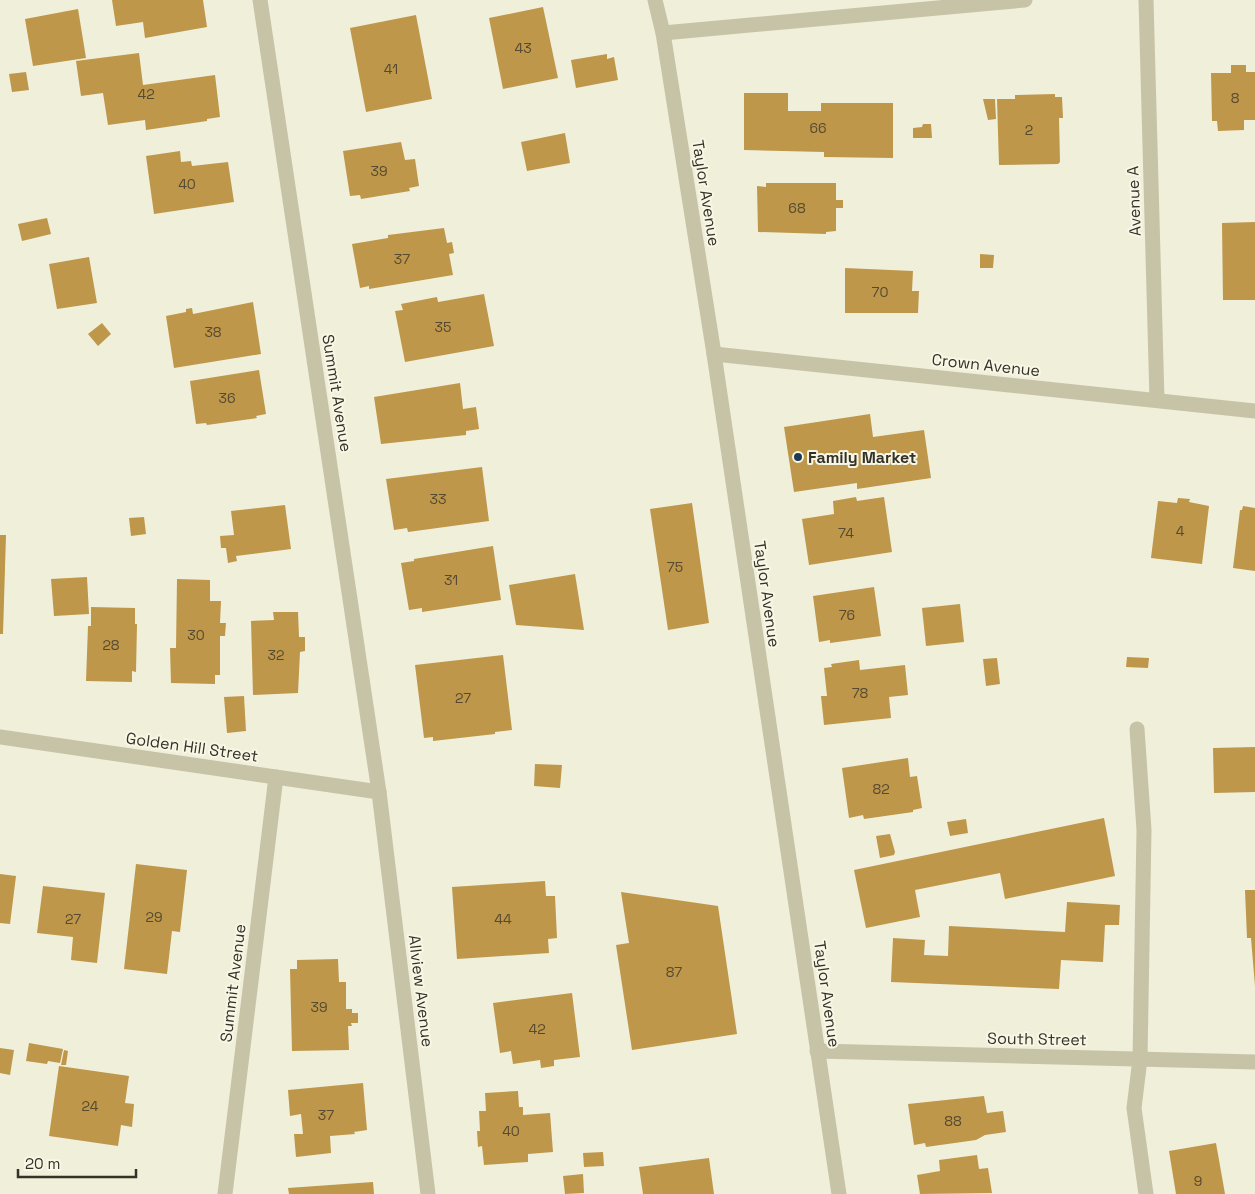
<svg xmlns="http://www.w3.org/2000/svg" width="1255" height="1194" viewBox="0 0 1255 1194" font-family="'Space Grotesk',sans-serif">
	<rect width="100%" height="100%" fill="#f0efda"/>
	<g fill="#be974a">
		<path d="M112,0H203L207,27L145,38L143,22L116,26Z"/>
		<path d="M543,7L558,78L503,89L489,18Z"/>
		<path d="M78,9L86,58L33,66L25,19Z"/>
		<path d="M416,15L432,99L366,112L350,28Z"/>
		<path d="M139,53L143,85L215,75L220,117L207,119V121L146,130L145,120L108,125L103,93L81,96L76,61Z"/>
		<path d="M607,54V59L614,57L618,80L576,88L571,60Z"/>
		<path d="M1231,65H1246V72H1255V120H1244V130L1218,131L1217,121H1212L1211,73H1231Z"/>
		<path d="M26,72L29,90L12,92L9,74Z"/>
		<path d="M744,93H788V111H821V103H893V158L824,157V152L744,150Z"/>
		<path d="M1055,94V97H1062L1063,118H1059L1060,162L1058,164L999,165L997,99H1015V95Z"/>
		<path d="M983,99H995L996,119L988,120Z"/>
		<path d="M923,124H931L932,138H913V128L922,127Z"/>
		<path d="M565,133L570,163L527,171L521,142Z"/>
		<path d="M401,142L405,160L415,159L419,186L409,188L410,191L361,199L360,195L350,196L343,151Z"/>
		<path d="M180,151L181,162L191,161L192,166L228,162L234,202L154,214L146,156Z"/>
		<path d="M766,183H836V200H843V208H836V231L826,232V234L758,232L757,186L766,187Z"/>
		<path d="M47,218L51,234L22,241L18,224Z"/>
		<path d="M1255,222V300H1223L1222,223Z"/>
		<path d="M444,228L447,243L452,242L454,253L449,254L453,275L369,289V286L360,288L352,244L388,238V235Z"/>
		<path d="M980,254L994,255L993,268H980Z"/>
		<path d="M89,257L97,303L57,309L49,264Z"/>
		<path d="M845,268L913,271L912,291H919L918,313H845Z"/>
		<path d="M484,294L494,346L405,362L395,311L403,310L401,304L437,297L438,302Z"/>
		<path d="M253,302L261,354L174,368L166,316L186,312V309L192,308L193,314Z"/>
		<path d="M102,323L111,334L98,346L88,334Z"/>
		<path d="M259,370L266,414L256,416L257,418L207,425L206,423L196,424L190,381Z"/>
		<path d="M460,383L463,409L476,407L479,429L466,431V435L381,444L374,397Z"/>
		<path d="M870,414L873,437L924,430L931,478L857,489V483L794,492L784,427Z"/>
		<path d="M482,467L489,521L408,532L407,528L394,530L386,479Z"/>
		<path d="M856,497L857,501L884,497L892,552L809,565L802,519L834,514L833,501Z"/>
		<path d="M1178,498L1190,499L1189,502L1209,506L1202,564L1151,558L1158,501L1177,503Z"/>
		<path d="M692,503L709,623L668,630L650,509Z"/>
		<path d="M285,505L291,549L236,556L237,561L228,563L226,548H221L220,536L234,535L231,511Z"/>
		<path d="M1243,506L1255,508V571L1233,568L1240,510H1242Z"/>
		<path d="M144,517L146,534L131,536L129,518Z"/>
		<path d="M0,535H6L3,634H0Z"/>
		<path d="M493,546L501,600L422,612V608L409,610L401,563L414,561V559Z"/>
		<path d="M575,574L584,630L516,625L509,585Z"/>
		<path d="M87,577L89,614L54,616L51,579Z"/>
		<path d="M177,579L210,580V601H221L220,623H226L225,636H220V675H215V684L171,683L170,648H176Z"/>
		<path d="M874,587L881,636L830,643V640L819,642L813,596Z"/>
		<path d="M960,604L964,642L926,646L922,608Z"/>
		<path d="M91,607L135,608V624H137L136,672L132,671V682L86,681L88,626H91Z"/>
		<path d="M273,612H298L299,637H305V651L300,652L298,693L253,695L251,621L274,620Z"/>
		<path d="M503,655L512,730L495,732V734L433,741V737L424,738L415,665Z"/>
		<path d="M1127,657L1149,658L1148,668L1126,667Z"/>
		<path d="M997,658L1000,684L986,686L983,659Z"/>
		<path d="M859,660L860,670L905,665L908,695L889,697L891,718L824,725L821,696H827L824,668L832,667L831,664Z"/>
		<path d="M244,696L246,731L227,733L224,697Z"/>
		<path d="M1255,747V792L1214,793L1213,748Z"/>
		<path d="M908,758L910,777L917,776L922,808L913,810V812L864,819L863,815L849,818L842,768Z"/>
		<path d="M535,764L562,765L560,788L534,786Z"/>
		<path d="M1104,818L1115,876L1005,899L1000,873L915,890L920,917L866,928L854,870Z"/>
		<path d="M966,819L968,833L950,836L947,822Z"/>
		<path d="M890,834L895,852L894,855L880,858L876,836Z"/>
		<path d="M136,864L187,870L180,932L172,931L167,974L124,969Z"/>
		<path d="M0,874L16,876L10,924L0,923Z"/>
		<path d="M545,881L546,896H555L557,938L548,939L549,953L457,959L452,887Z"/>
		<path d="M43,886L105,893L97,963L71,960L73,937L37,933Z"/>
		<path d="M1245,890H1255V986L1251,938H1247Z"/>
		<path d="M621,892L718,906L737,1034L632,1050L616,945L629,943Z"/>
		<path d="M1067,902L1120,905L1119,925H1105L1103,962L1061,960L1059,989L891,982L893,938L925,940L924,955L948,956L949,926L1065,932Z"/>
		<path d="M338,959L339,982H346V1009H352V1013H358V1023H351L352,1026H348L349,1050L292,1051L290,969H297V960Z"/>
		<path d="M572,993L580,1057L554,1060V1066L541,1068L540,1060L513,1064L511,1051L500,1053L493,1003Z"/>
		<path d="M29,1043L63,1049L60,1063L48,1061L47,1064L26,1061Z"/>
		<path d="M0,1048L14,1050L10,1075L0,1073Z"/>
		<path d="M64,1050L68,1051L66,1065H61Z"/>
		<path d="M59,1066L129,1076L125,1103L134,1104L132,1127L121,1125L118,1146L49,1136Z"/>
		<path d="M363,1083L367,1130L354,1132L355,1134L330,1136L331,1153L296,1157L294,1134H303L301,1114L290,1116L288,1090Z"/>
		<path d="M518,1091L519,1107H523V1115L550,1113L553,1152L528,1154V1162L484,1165L482,1146L478,1147L477,1131H480L479,1111H486L485,1093Z"/>
		<path d="M984,1096L987,1113L1003,1111L1006,1132L985,1135L976,1140L926,1147L925,1143L914,1145L908,1104Z"/>
		<path d="M1216,1143L1225,1194H1176L1169,1151Z"/>
		<path d="M603,1152L604,1166L584,1167L583,1153Z"/>
		<path d="M977,1155L979,1169L988,1168L992,1193L920,1194L917,1175L940,1171L939,1160Z"/>
		<path d="M709,1158L714,1194H643L639,1167Z"/>
		<path d="M583,1174L584,1193L565,1194L563,1176Z"/>
		<path d="M373,1182L374,1194H289L288,1188Z"/>
	</g>
	<g fill="none" stroke-linecap="round" stroke-linejoin="round">
		<g stroke="#c7c3a7" stroke-width="15">
			<path d="M260,0L379,792L428,1194"/>
			<path d="M655,0L663,33L714,354L839,1194"/>
			<path d="M1146,0L1157,400"/>
			<path d="M663,33L1025,0"/>
			<path d="M714,354L1255,411"/>
			<path d="M1137,729L1144,830L1140,1059L1134,1108L1146,1194"/>
			<path d="M0,737L379,792"/>
			<path d="M817,1051L1255,1062"/>
			<path d="M225,1194L276,777"/>
		</g>
	</g>
	<circle fill="#1f3a53" stroke="#f8f7e6" stroke-width="2" cx="798" cy="457" r="5"/>
	<g text-anchor="middle" dominant-baseline="central" stroke-width="4" stroke-linejoin="round" paint-order="stroke">
		<g font-size="14" fill="#564a30">
			<text x="523" y="48">43</text>
			<text x="391" y="69">41</text>
			<text x="146" y="94">42</text>
			<text x="1235" y="98">8</text>
			<text x="818" y="128">66</text>
			<text x="1029" y="130">2</text>
			<text x="379" y="171">39</text>
			<text x="187" y="184">40</text>
			<text x="797" y="208">68</text>
			<text x="402" y="259">37</text>
			<text x="880" y="292">70</text>
			<text x="443" y="327">35</text>
			<text x="213" y="332">38</text>
			<text x="227" y="398">36</text>
			<text x="438" y="499">33</text>
			<text x="1180" y="531">4</text>
			<text x="846" y="533">74</text>
			<text x="675" y="567">75</text>
			<text x="451" y="580">31</text>
			<text x="847" y="615">76</text>
			<text x="196" y="635">30</text>
			<text x="111" y="645">28</text>
			<text x="276" y="655">32</text>
			<text x="860" y="693">78</text>
			<text x="463" y="698">27</text>
			<text x="881" y="789">82</text>
			<text x="154" y="917">29</text>
			<text x="73" y="919">27</text>
			<text x="503" y="919">44</text>
			<text x="674" y="972">87</text>
			<text x="319" y="1007">39</text>
			<text x="537" y="1029">42</text>
			<text x="90" y="1106">24</text>
			<text x="326" y="1115">37</text>
			<text x="953" y="1121">88</text>
			<text x="511" y="1131">40</text>
			<text x="1198" y="1181">9</text>
		</g>
		<g font-size="16" fill="#343127" stroke="#f8f7e6">
			<text transform="translate(706 193) rotate(81)">Taylor Avenue</text>
			<text transform="translate(1134 201) rotate(-92)">Avenue A</text>
			<text transform="translate(986 365) rotate(6)">Crown Avenue</text>
			<text transform="translate(337 393) rotate(81)">Summit Avenue</text>
			<text transform="translate(767 594) rotate(82)">Taylor Avenue</text>
			<text transform="translate(192 747) rotate(8)">Golden Hill Street</text>
			<text transform="translate(233 983) rotate(-83)">Summit Avenue</text>
			<text transform="translate(421 991) rotate(83)">Allview Avenue</text>
			<text transform="translate(827 994) rotate(82)">Taylor Avenue</text>
			<text transform="translate(1037 1039) rotate(1)">South Street</text>
		</g>
		<g font-size="16" font-weight="bold" fill="#343127" stroke="#f8f7e6" text-anchor="start">
			<text x="808" y="457">Family Market</text>
		</g>
	</g>
	<path d="M18 1169v8h118v-8" fill="none" stroke="#343127" stroke-width="2.5"/>
	<text x="25" y="1169" font-size="15" fill="#343127" stroke="#f8f7e6" stroke-width="4" paint-order="stroke">20 m</text>
</svg>
